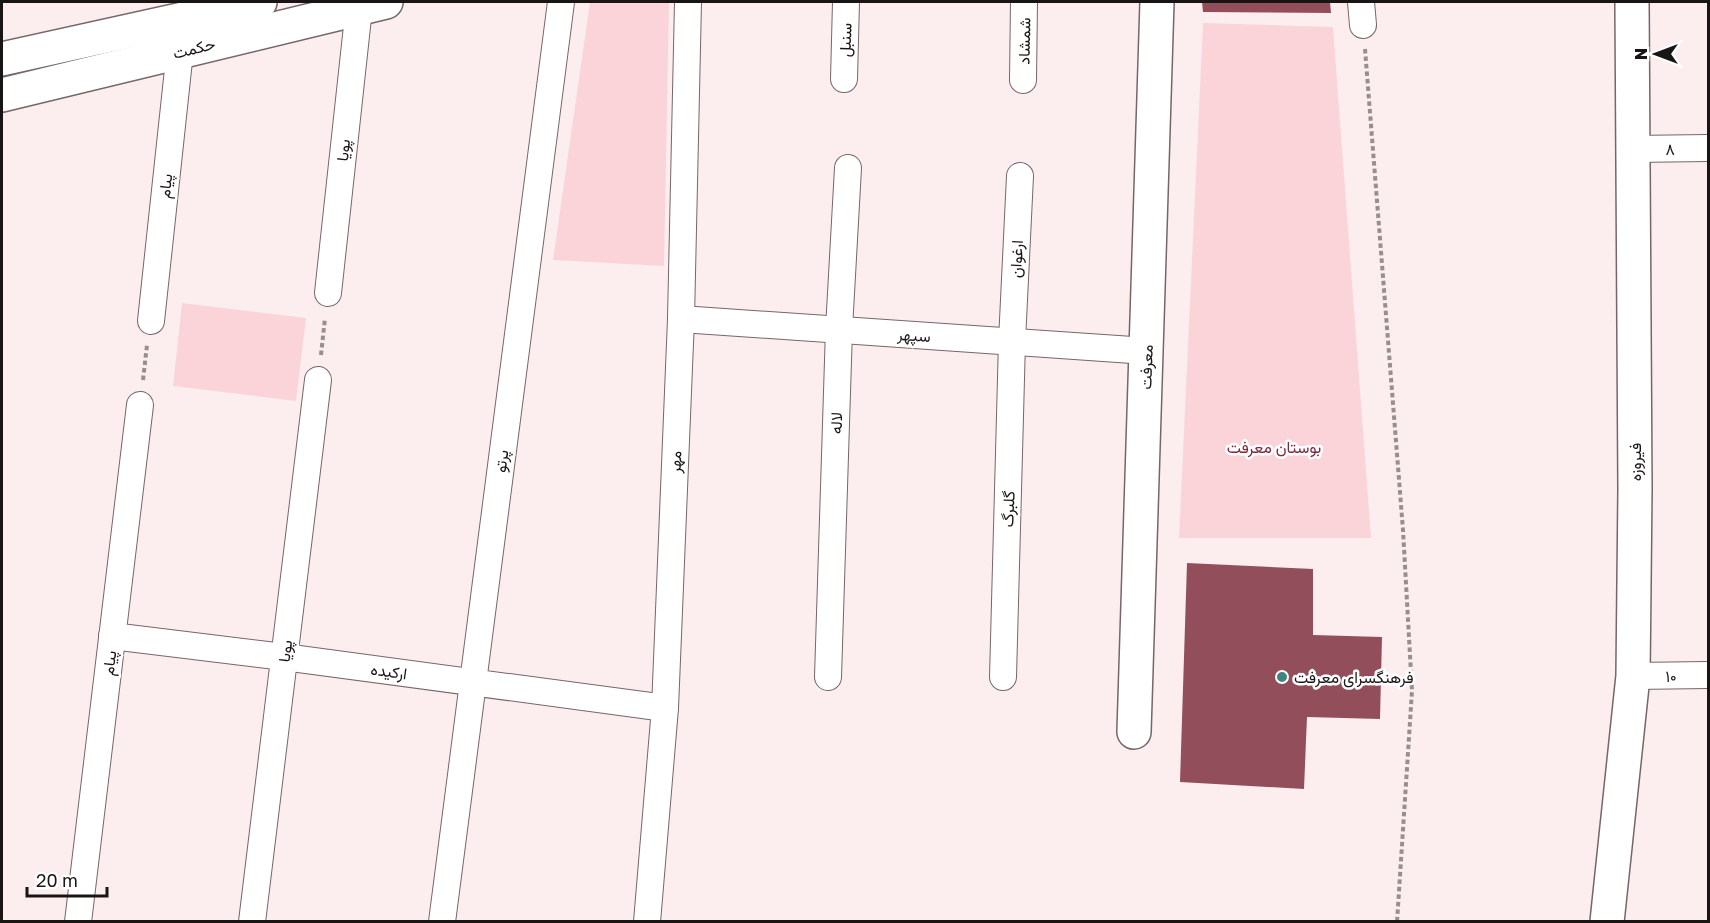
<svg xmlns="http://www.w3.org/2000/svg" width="1710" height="923" viewBox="0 0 1710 923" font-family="'Golos Text',Vazirmatn,sans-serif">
	<rect width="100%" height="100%" fill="#fceeef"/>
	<g fill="#fbd4da">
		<path d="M590,2H669L664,266L553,260Z"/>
		<path d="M1203,23L1333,27L1371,538H1179Z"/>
		<path d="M182,303L306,318L296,401L173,386Z"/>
	</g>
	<g fill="#924f5b">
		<path d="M1202,2H1330L1331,13L1203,12Z"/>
		<path d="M1187,563L1313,569V635L1382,637L1380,719L1307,717L1304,789L1180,782Z"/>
	</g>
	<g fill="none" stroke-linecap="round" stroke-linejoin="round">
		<g stroke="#746769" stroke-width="28">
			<g id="street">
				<path d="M1361,2L1363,25"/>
				<path d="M844,79L846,2"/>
				<path d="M1023,80L1024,2"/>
				<path d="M1632,149L1708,148"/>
				<path d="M328,293L359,8"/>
				<path d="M681,319L1147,351"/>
				<path d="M151,321L180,51"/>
				<path d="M112,636L284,657L665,708"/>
				<path d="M1633,676L1708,675"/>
				<path d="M828,677L839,329L848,168"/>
				<path d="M1003,677L1012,341L1020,176"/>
				<path d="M78,922L140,405"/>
				<path d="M252,922L318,380"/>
				<path d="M442,922L561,2"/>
				<path d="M647,922L665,708L681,319L688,2"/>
			</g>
		</g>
		<g stroke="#746769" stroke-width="36">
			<g id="secondary">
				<path d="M2,59L260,2"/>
				<path d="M2,95L386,2"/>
				<path d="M1134,732L1157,2"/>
				<path d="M1607,922L1633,676L1635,489L1632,2"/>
			</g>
		</g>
		<g stroke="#988e8f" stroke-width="4" stroke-dasharray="4.5 3" stroke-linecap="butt">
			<path d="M1365,49L1403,530L1412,691L1397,922"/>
			<path d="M321,355L325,318"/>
			<path d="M143,380L147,345"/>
		</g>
		<use href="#street" stroke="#fff" stroke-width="26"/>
		<use href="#secondary" stroke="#fff" stroke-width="33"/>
	</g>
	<circle fill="#3e8580" stroke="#fff" stroke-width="2" cx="1282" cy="677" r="6"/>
	<g text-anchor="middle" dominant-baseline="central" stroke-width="5" stroke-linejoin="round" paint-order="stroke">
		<g font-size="16" fill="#1a1515" stroke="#fff">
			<text transform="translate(845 40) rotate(-88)">سنبل</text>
			<text transform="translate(1024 41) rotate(-89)">شمشاد</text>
			<text transform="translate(194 48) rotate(-14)">حکمت</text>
			<text transform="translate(1670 149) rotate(-1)">۸</text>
			<text transform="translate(343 150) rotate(-84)">پویا</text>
			<text transform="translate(165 186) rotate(-84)">پیام</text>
			<text transform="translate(1016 259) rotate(-87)">ارغوان</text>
			<text transform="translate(914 335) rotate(4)">سپهر</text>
			<text transform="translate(1146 367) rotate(-88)">معرفت</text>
			<text transform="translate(836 423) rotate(-88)">لاله</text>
			<text transform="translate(501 461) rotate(-83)">پرتو</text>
			<text transform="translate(675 462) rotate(-88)">مهر</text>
			<text transform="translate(1635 462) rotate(-90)">فیروزه</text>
			<text transform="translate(1008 509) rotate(-88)">گلبرگ</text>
			<text transform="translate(285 651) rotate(-83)">پویا</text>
			<text transform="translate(109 663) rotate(-83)">پیام</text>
			<text transform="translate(389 671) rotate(8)">ارکیده</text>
			<text transform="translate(1671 676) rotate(-1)">۱۰</text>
		</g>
		<g font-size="16" fill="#7e273d" stroke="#fff">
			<text x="1274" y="447">بوستان معرفت</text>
		</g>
		<g font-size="16" fill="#1a1515" stroke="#fff" text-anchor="start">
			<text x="1294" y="677">فرهنگسرای معرفت</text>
		</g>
	</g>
	<rect width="1710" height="923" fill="none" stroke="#1a1515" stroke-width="6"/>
	<g transform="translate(1656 54) rotate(270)" stroke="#ffffff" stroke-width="4.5" paint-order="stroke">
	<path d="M0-4.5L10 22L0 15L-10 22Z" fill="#1a1515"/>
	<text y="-9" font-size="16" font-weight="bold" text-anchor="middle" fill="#1a1515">N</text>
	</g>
	<path d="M27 887v9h80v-9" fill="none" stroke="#1a1515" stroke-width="3"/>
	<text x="36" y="887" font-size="18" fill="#1a1515" stroke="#ffffff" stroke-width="4.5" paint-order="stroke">20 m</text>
</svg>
